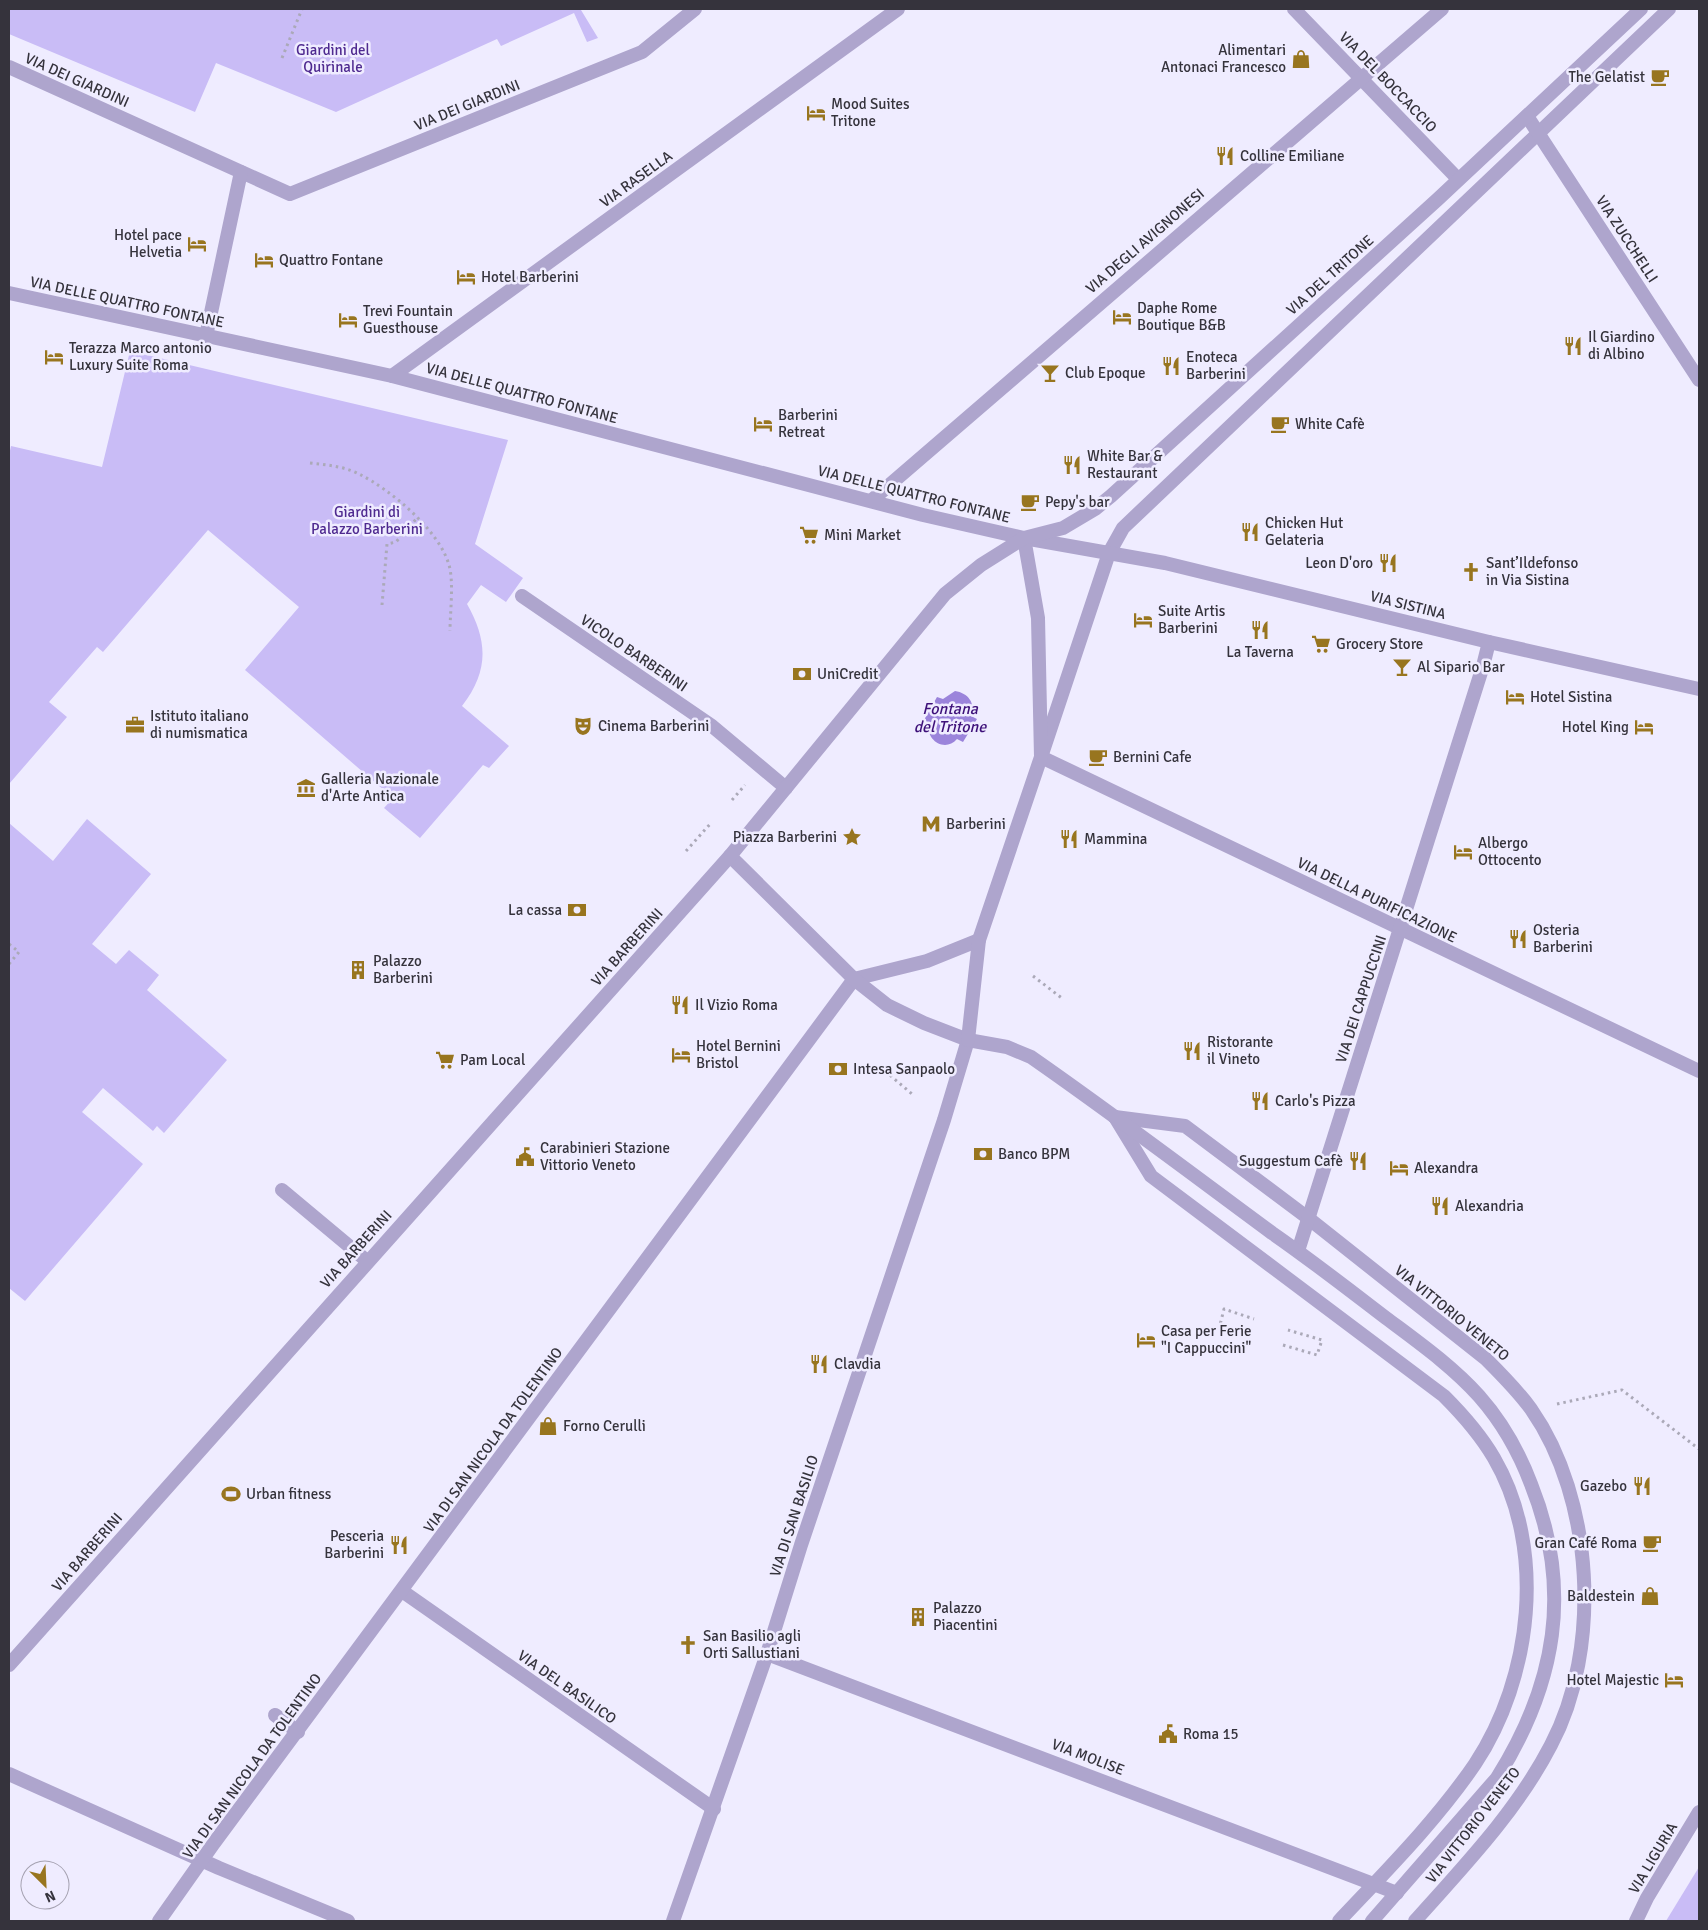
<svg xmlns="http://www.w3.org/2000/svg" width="1708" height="1930" viewBox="0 0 1708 1930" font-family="Signika,sans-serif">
	<rect width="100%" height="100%" fill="#efecff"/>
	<g fill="#c9bcf6">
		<path d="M9,9H583L581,10L598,38L587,42L574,13L501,46L497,39L336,112L216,63L195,112L9,34Z"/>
		<path d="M130,351L508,440L475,544L523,578L506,602L481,585L467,604C488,641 489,671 462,706L509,746L489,768L483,765L420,838L384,808L393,798L245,670L299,607L208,530L103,652L97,647L49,702L67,717L9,784V455L11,446L102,467Z"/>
		<path d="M87,819L151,874L92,944L116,964L129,950L159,975L147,990L227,1060L164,1133L157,1126L153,1131L103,1088L82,1112L143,1164L25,1301L9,1288V823L53,861Z"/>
		<path d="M1699,1867V1921H1666Z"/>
	</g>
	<path fill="#9b84db" d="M955,691C968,693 976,703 971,716L977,719L963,742L957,739C945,753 925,740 929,723L924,720L937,697L943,699Z"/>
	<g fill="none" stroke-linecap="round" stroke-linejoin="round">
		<g stroke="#aba9b8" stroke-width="3" stroke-dasharray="2.5 4" stroke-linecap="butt">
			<path d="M282,58L302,9"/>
			<path d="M310,463C327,465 343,466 359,474C391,490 439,530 449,565C454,582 450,613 450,631"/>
			<path d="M382,605L387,544L396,542L417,518"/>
			<path d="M732,800L745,785"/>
			<path d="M686,851L711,823"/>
			<path d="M9,944L19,952L9,964"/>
			<path d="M1033,976L1063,999"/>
			<path d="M885,1071L912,1094"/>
			<path d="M1249,1335L1220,1325L1224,1309L1254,1319"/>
			<path d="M1283,1345L1317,1355L1322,1340L1288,1330"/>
			<path d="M1557,1404L1622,1390L1699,1449"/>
		</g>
		<g stroke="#aea5cd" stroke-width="14">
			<path d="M522,596L712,726L786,788"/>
			<path d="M1041,757L1109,553L1123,528L1669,9"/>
			<path d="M1115,1117L1185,1126L1308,1218L1486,1359C1502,1375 1518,1391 1531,1409C1594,1499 1602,1649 1551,1745C1517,1811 1464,1866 1415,1921"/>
			<path d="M1115,1117L1151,1176L1444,1396C1463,1415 1480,1434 1494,1458C1547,1549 1532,1678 1475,1764C1436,1821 1386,1871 1339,1921"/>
			<path d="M282,1190L367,1261"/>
			<path d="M275,1715L298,1732"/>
		</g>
		<path stroke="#aea5cd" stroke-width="14" d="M9,67L290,194L642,52L695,9"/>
		<g stroke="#aea5cd" stroke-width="14">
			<path d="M1294,9L1458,179"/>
			<path d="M1527,116L1699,380"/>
			<path d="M206,336L241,172"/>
			<path d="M392,376L898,9"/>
			<path d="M872,500L1442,9"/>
			<path d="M1041,757L1699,1071"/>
			<path d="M1298,1251L1483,666L1489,642"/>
			<path d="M402,1591L714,1809"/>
			<path d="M767,1654L1397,1893"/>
			<path d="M9,1774L219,1868L348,1921"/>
			<path d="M159,1921L214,1843L854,979L927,961L979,940"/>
			<path d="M673,1921L767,1654L801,1545L944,1120L968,1040"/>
			<path d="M1636,1921L1647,1898L1699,1812"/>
		</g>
		<g stroke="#aea5cd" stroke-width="14">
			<path d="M9,293L392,376L923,515L1024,538L1165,563L1489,642L1699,689"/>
			<path d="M730,856L854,979L887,1005L924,1023L968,1040L1007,1047L1031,1057C1113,1114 1192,1174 1272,1233C1311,1260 1348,1289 1386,1318C1418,1342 1452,1366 1479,1396C1502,1422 1519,1452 1531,1484C1573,1589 1556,1684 1497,1778L1372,1921"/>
			<path d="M968,1040L979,940L1041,757L1038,618L1024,538"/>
			<path d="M9,1665L730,856L945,594L981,565L1024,538L1063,528L1095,509L1111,496L1438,199L1641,9"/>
		</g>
	</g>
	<defs>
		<g id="shop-bare" transform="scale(1.5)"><path d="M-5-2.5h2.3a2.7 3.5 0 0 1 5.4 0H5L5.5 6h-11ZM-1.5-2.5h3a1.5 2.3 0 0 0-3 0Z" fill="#98751f" stroke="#efecff" stroke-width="2.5" paint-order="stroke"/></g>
		<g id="cafe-bare" transform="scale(1.5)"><path d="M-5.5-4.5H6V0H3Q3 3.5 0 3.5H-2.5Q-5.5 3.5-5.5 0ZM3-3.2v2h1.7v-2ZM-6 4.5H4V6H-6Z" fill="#98751f" stroke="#efecff" stroke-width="2.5" paint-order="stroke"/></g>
		<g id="hotel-bare" transform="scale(1.5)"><path d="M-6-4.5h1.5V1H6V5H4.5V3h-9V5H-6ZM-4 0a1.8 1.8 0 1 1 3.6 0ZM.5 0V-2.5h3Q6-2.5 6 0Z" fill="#98751f" stroke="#efecff" stroke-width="2.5" paint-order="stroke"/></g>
		<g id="restaurant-bare" transform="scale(1.5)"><path d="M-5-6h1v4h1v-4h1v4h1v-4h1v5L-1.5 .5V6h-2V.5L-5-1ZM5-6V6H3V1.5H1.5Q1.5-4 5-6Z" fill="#98751f" stroke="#efecff" stroke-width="2.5" paint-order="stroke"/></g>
		<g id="bar-bare" transform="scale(1.5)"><path d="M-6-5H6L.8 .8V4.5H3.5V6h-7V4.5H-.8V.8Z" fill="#98751f" stroke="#efecff" stroke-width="2.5" paint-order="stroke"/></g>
		<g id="supermarket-bare" transform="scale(1.5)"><path d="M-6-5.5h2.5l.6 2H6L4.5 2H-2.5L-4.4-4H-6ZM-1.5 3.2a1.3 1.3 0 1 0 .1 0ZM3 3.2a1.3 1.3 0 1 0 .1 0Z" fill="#98751f" stroke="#efecff" stroke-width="2.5" paint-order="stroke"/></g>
		<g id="church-bare" transform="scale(1.5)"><path d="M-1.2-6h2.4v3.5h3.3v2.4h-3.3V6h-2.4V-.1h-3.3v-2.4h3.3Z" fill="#98751f" stroke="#efecff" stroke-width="2.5" paint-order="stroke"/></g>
		<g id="bank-bare" transform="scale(1.5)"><path d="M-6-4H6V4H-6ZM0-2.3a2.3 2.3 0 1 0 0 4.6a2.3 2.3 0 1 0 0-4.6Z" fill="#98751f" stroke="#efecff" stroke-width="2.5" paint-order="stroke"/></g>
		<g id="office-bare" transform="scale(1.5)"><path d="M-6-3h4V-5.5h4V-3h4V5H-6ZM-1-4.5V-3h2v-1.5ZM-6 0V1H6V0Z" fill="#98751f" stroke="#efecff" stroke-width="2.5" paint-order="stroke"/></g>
		<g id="theatre-bare" transform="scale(1.5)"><path d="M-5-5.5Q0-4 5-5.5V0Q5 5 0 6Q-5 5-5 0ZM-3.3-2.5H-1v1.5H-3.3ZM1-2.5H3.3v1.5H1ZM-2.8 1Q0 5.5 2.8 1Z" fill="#98751f" stroke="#efecff" stroke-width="2.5" paint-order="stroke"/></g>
		<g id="museum-bare" transform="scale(1.5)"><path d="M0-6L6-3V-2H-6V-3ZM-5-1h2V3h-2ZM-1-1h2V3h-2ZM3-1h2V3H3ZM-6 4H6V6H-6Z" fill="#98751f" stroke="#efecff" stroke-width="2.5" paint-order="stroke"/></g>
		<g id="metro-bare" transform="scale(1.5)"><path d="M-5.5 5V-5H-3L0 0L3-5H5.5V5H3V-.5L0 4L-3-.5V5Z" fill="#98751f" stroke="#efecff" stroke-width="2.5" paint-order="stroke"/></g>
		<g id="sight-bare" transform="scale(1.5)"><path d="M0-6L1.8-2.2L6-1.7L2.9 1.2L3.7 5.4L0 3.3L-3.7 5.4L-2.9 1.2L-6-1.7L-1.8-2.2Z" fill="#98751f" stroke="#efecff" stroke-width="2.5" paint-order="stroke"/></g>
		<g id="building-bare" transform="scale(1.5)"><path d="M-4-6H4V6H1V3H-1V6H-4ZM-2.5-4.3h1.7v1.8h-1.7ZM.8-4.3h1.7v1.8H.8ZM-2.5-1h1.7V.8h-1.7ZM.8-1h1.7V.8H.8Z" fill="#98751f" stroke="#efecff" stroke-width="2.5" paint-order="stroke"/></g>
		<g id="civic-bare" transform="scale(1.5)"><path d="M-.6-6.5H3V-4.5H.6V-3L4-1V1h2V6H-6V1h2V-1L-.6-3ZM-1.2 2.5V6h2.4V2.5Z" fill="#98751f" stroke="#efecff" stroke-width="2.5" paint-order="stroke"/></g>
		<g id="stadium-bare" transform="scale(1.5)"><path d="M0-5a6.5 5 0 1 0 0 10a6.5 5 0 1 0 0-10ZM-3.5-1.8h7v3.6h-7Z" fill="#98751f" stroke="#efecff" stroke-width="2.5" paint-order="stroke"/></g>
	</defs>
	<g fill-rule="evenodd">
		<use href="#shop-bare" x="1301" y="59"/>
		<use href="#cafe-bare" x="1660" y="77"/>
		<use href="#hotel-bare" x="816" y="113"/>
		<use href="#restaurant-bare" x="1225" y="156"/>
		<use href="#hotel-bare" x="197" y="244"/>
		<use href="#hotel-bare" x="264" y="260"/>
		<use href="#hotel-bare" x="466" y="277"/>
		<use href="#hotel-bare" x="1122" y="317"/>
		<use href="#hotel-bare" x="348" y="320"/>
		<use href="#restaurant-bare" x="1573" y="346"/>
		<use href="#hotel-bare" x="54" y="357"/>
		<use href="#restaurant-bare" x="1171" y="366"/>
		<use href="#bar-bare" x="1050" y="373"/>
		<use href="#hotel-bare" x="763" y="424"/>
		<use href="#cafe-bare" x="1280" y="424"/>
		<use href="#restaurant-bare" x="1072" y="465"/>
		<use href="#cafe-bare" x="1030" y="502"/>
		<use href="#restaurant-bare" x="1250" y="532"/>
		<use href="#supermarket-bare" x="809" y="535"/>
		<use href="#restaurant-bare" x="1388" y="563"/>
		<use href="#church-bare" x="1471" y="572"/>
		<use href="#hotel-bare" x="1143" y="620"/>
		<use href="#restaurant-bare" x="1260" y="630"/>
		<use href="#supermarket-bare" x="1321" y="644"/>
		<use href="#bar-bare" x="1402" y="667"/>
		<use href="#bank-bare" x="802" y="674"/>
		<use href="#hotel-bare" x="1515" y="697"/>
		<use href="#office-bare" x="135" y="725"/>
		<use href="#theatre-bare" x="583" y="726"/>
		<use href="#hotel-bare" x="1644" y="727"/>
		<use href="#cafe-bare" x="1098" y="757"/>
		<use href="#museum-bare" x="306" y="788"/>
		<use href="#metro-bare" x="931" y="824"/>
		<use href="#sight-bare" x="852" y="837"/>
		<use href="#restaurant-bare" x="1069" y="839"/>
		<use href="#hotel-bare" x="1463" y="852"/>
		<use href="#bank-bare" x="577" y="910"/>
		<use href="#restaurant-bare" x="1518" y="939"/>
		<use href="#building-bare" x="358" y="970"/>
		<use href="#restaurant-bare" x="680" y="1005"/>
		<use href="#restaurant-bare" x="1192" y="1051"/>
		<use href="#hotel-bare" x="681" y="1055"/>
		<use href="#supermarket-bare" x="445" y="1060"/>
		<use href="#bank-bare" x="838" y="1069"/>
		<use href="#restaurant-bare" x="1260" y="1101"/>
		<use href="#bank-bare" x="983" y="1154"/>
		<use href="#civic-bare" x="525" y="1157"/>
		<use href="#restaurant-bare" x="1358" y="1161"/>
		<use href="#hotel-bare" x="1399" y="1168"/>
		<use href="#restaurant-bare" x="1440" y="1206"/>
		<use href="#hotel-bare" x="1146" y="1340"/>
		<use href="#restaurant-bare" x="819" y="1364"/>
		<use href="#shop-bare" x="548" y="1426"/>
		<use href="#restaurant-bare" x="1642" y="1486"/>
		<use href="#stadium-bare" x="231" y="1494"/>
		<use href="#cafe-bare" x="1652" y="1543"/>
		<use href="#restaurant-bare" x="399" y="1545"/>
		<use href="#shop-bare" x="1650" y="1596"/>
		<use href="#building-bare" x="918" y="1617"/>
		<use href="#church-bare" x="688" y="1645"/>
		<use href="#hotel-bare" x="1674" y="1680"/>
		<use href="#civic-bare" x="1168" y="1734"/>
	</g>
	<g text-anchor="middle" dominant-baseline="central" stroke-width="5" stroke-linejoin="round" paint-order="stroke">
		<g font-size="15" fill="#4f2a90" stroke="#efecff">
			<text x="333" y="50">Giardini del<tspan x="333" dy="17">Quirinale</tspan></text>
			<text x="367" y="512">Giardini di<tspan x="367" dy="17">Palazzo Barberini</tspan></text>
		</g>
		<g font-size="15" fill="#35333c" stroke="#efecff" text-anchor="start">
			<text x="1286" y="50" text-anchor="end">Alimentari<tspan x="1286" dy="17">Antonaci Francesco</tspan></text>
			<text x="1645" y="77" text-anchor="end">The Gelatist</text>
			<text x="831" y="104">Mood Suites<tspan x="831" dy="17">Tritone</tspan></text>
			<text x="1240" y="156">Colline Emiliane</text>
			<text x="182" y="235" text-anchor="end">Hotel pace<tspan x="182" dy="17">Helvetia</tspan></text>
			<text x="279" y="260">Quattro Fontane</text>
			<text x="481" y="277">Hotel Barberini</text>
			<text x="1137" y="308">Daphe Rome<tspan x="1137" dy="17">Boutique B&amp;B</tspan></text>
			<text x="363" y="311">Trevi Fountain<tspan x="363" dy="17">Guesthouse</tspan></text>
			<text x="1588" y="337">Il Giardino<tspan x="1588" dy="17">di Albino</tspan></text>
			<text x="69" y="348">Terazza Marco antonio<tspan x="69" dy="17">Luxury Suite Roma</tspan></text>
			<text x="1186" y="357">Enoteca<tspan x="1186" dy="17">Barberini</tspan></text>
			<text x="1065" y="373">Club Epoque</text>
			<text x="778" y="415">Barberini<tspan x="778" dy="17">Retreat</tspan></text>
			<text x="1295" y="424">White Cafè</text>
			<text x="1087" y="456">White Bar &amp;<tspan x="1087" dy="17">Restaurant</tspan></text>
			<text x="1045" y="502">Pepy's bar</text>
			<text x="1265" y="523">Chicken Hut<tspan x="1265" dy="17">Gelateria</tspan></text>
			<text x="824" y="535">Mini Market</text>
			<text x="1373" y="563" text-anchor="end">Leon D'oro</text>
			<text x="1486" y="563">Sant’Ildefonso<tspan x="1486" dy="17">in Via Sistina</tspan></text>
			<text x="1158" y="611">Suite Artis<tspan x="1158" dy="17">Barberini</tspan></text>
			<text x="1336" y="644">Grocery Store</text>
			<text x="1260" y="652" text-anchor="middle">La Taverna</text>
			<text x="1417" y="667">Al Sipario Bar</text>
			<text x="817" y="674">UniCredit</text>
			<text x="1530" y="697">Hotel Sistina</text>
			<text x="150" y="716">Istituto italiano<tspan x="150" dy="17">di numismatica</tspan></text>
			<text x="598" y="726">Cinema Barberini</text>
			<text x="1629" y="727" text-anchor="end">Hotel King</text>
			<text x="1113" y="757">Bernini Cafe</text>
			<text x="321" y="779">Galleria Nazionale<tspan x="321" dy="17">d'Arte Antica</tspan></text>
			<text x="946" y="824">Barberini</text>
			<text x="837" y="837" text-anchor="end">Piazza Barberini</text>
			<text x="1084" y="839">Mammina</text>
			<text x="1478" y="843">Albergo<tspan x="1478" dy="17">Ottocento</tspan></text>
			<text x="562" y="910" text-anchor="end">La cassa</text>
			<text x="1533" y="930">Osteria<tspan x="1533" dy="17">Barberini</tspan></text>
			<text x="373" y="961">Palazzo<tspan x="373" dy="17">Barberini</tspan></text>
			<text x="695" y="1005">Il Vizio Roma</text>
			<text x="1207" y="1042">Ristorante<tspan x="1207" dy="17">il Vineto</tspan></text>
			<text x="696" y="1046">Hotel Bernini<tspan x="696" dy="17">Bristol</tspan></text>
			<text x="460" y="1060">Pam Local</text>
			<text x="853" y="1069">Intesa Sanpaolo</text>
			<text x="1275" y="1101">Carlo's Pizza</text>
			<text x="540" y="1148">Carabinieri Stazione<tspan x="540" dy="17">Vittorio Veneto</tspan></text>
			<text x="998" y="1154">Banco BPM</text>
			<text x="1343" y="1161" text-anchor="end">Suggestum Cafè</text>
			<text x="1414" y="1168">Alexandra</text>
			<text x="1455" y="1206">Alexandria</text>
			<text x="1161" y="1331">Casa per Ferie<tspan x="1161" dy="17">"I Cappuccini"</tspan></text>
			<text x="834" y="1364">Clavdia</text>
			<text x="563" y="1426">Forno Cerulli</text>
			<text x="1627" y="1486" text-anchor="end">Gazebo</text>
			<text x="246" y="1494">Urban fitness</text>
			<text x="384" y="1536" text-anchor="end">Pesceria<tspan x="384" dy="17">Barberini</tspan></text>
			<text x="1637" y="1543" text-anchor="end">Gran Café Roma</text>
			<text x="1635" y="1596" text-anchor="end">Baldestein</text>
			<text x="933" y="1608">Palazzo<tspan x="933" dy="17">Piacentini</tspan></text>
			<text x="703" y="1636">San Basilio agli<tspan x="703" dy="17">Orti Sallustiani</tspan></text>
			<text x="1659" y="1680" text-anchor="end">Hotel Majestic</text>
			<text x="1183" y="1734">Roma 15</text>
		</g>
		<g font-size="15" fill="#35333c" stroke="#efecff">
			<text transform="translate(77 80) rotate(24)">VIA DEI GIARDINI</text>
			<text transform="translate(1388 82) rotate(46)">VIA DEL BOCCACCIO</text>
			<text transform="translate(467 105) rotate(-22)">VIA DEI GIARDINI</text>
			<text transform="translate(636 179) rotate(-36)">VIA RASELLA</text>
			<text transform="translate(1627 239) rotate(57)">VIA ZUCCHELLI</text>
			<text transform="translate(1145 241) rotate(-41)">VIA DEGLI AVIGNONESI</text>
			<text transform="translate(1330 275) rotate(-42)">VIA DEL TRITONE</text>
			<text transform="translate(127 302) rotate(12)">VIA DELLE QUATTRO FONTANE</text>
			<text transform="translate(522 393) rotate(15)">VIA DELLE QUATTRO FONTANE</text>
			<text transform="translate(914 494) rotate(14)">VIA DELLE QUATTRO FONTANE</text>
			<text transform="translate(1408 605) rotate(14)">VIA SISTINA</text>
			<text transform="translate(634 653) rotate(34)">VICOLO BARBERINI</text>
			<text transform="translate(1377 900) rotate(26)">VIA DELLA PURIFICAZIONE</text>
			<text transform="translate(627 947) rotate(-48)">VIA BARBERINI</text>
			<text transform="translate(1361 999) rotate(-72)">VIA DEI CAPPUCCINI</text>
			<text transform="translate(356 1249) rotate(-48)">VIA BARBERINI</text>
			<text transform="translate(1452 1313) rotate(39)">VIA VITTORIO VENETO</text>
			<text transform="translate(493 1440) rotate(-54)">VIA DI SAN NICOLA DA TOLENTINO</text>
			<text transform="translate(794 1516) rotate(-72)">VIA DI SAN BASILIO</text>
			<text transform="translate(87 1552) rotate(-49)">VIA BARBERINI</text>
			<text transform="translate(567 1687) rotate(35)">VIA DEL BASILICO</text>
			<text transform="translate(1088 1757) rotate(21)">VIA MOLISE</text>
			<text transform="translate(252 1766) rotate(-54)">VIA DI SAN NICOLA DA TOLENTINO</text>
			<text transform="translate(1473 1825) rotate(-52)">VIA VITTORIO VENETO</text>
			<text transform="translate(1653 1858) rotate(-59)">VIA LIGURIA</text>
		</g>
		<g font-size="16" font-style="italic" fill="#3d1079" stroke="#efecff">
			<text x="950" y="709">Fontana<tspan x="950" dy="18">del Tritone</tspan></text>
		</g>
	</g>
	<rect width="1708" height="1930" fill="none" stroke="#35333c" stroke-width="20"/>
	<g transform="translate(45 1885) rotate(156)"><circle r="24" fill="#efecff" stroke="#a5a2b1"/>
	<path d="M0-4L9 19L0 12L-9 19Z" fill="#98751f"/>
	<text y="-8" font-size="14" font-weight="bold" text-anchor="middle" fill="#35333c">N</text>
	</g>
</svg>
